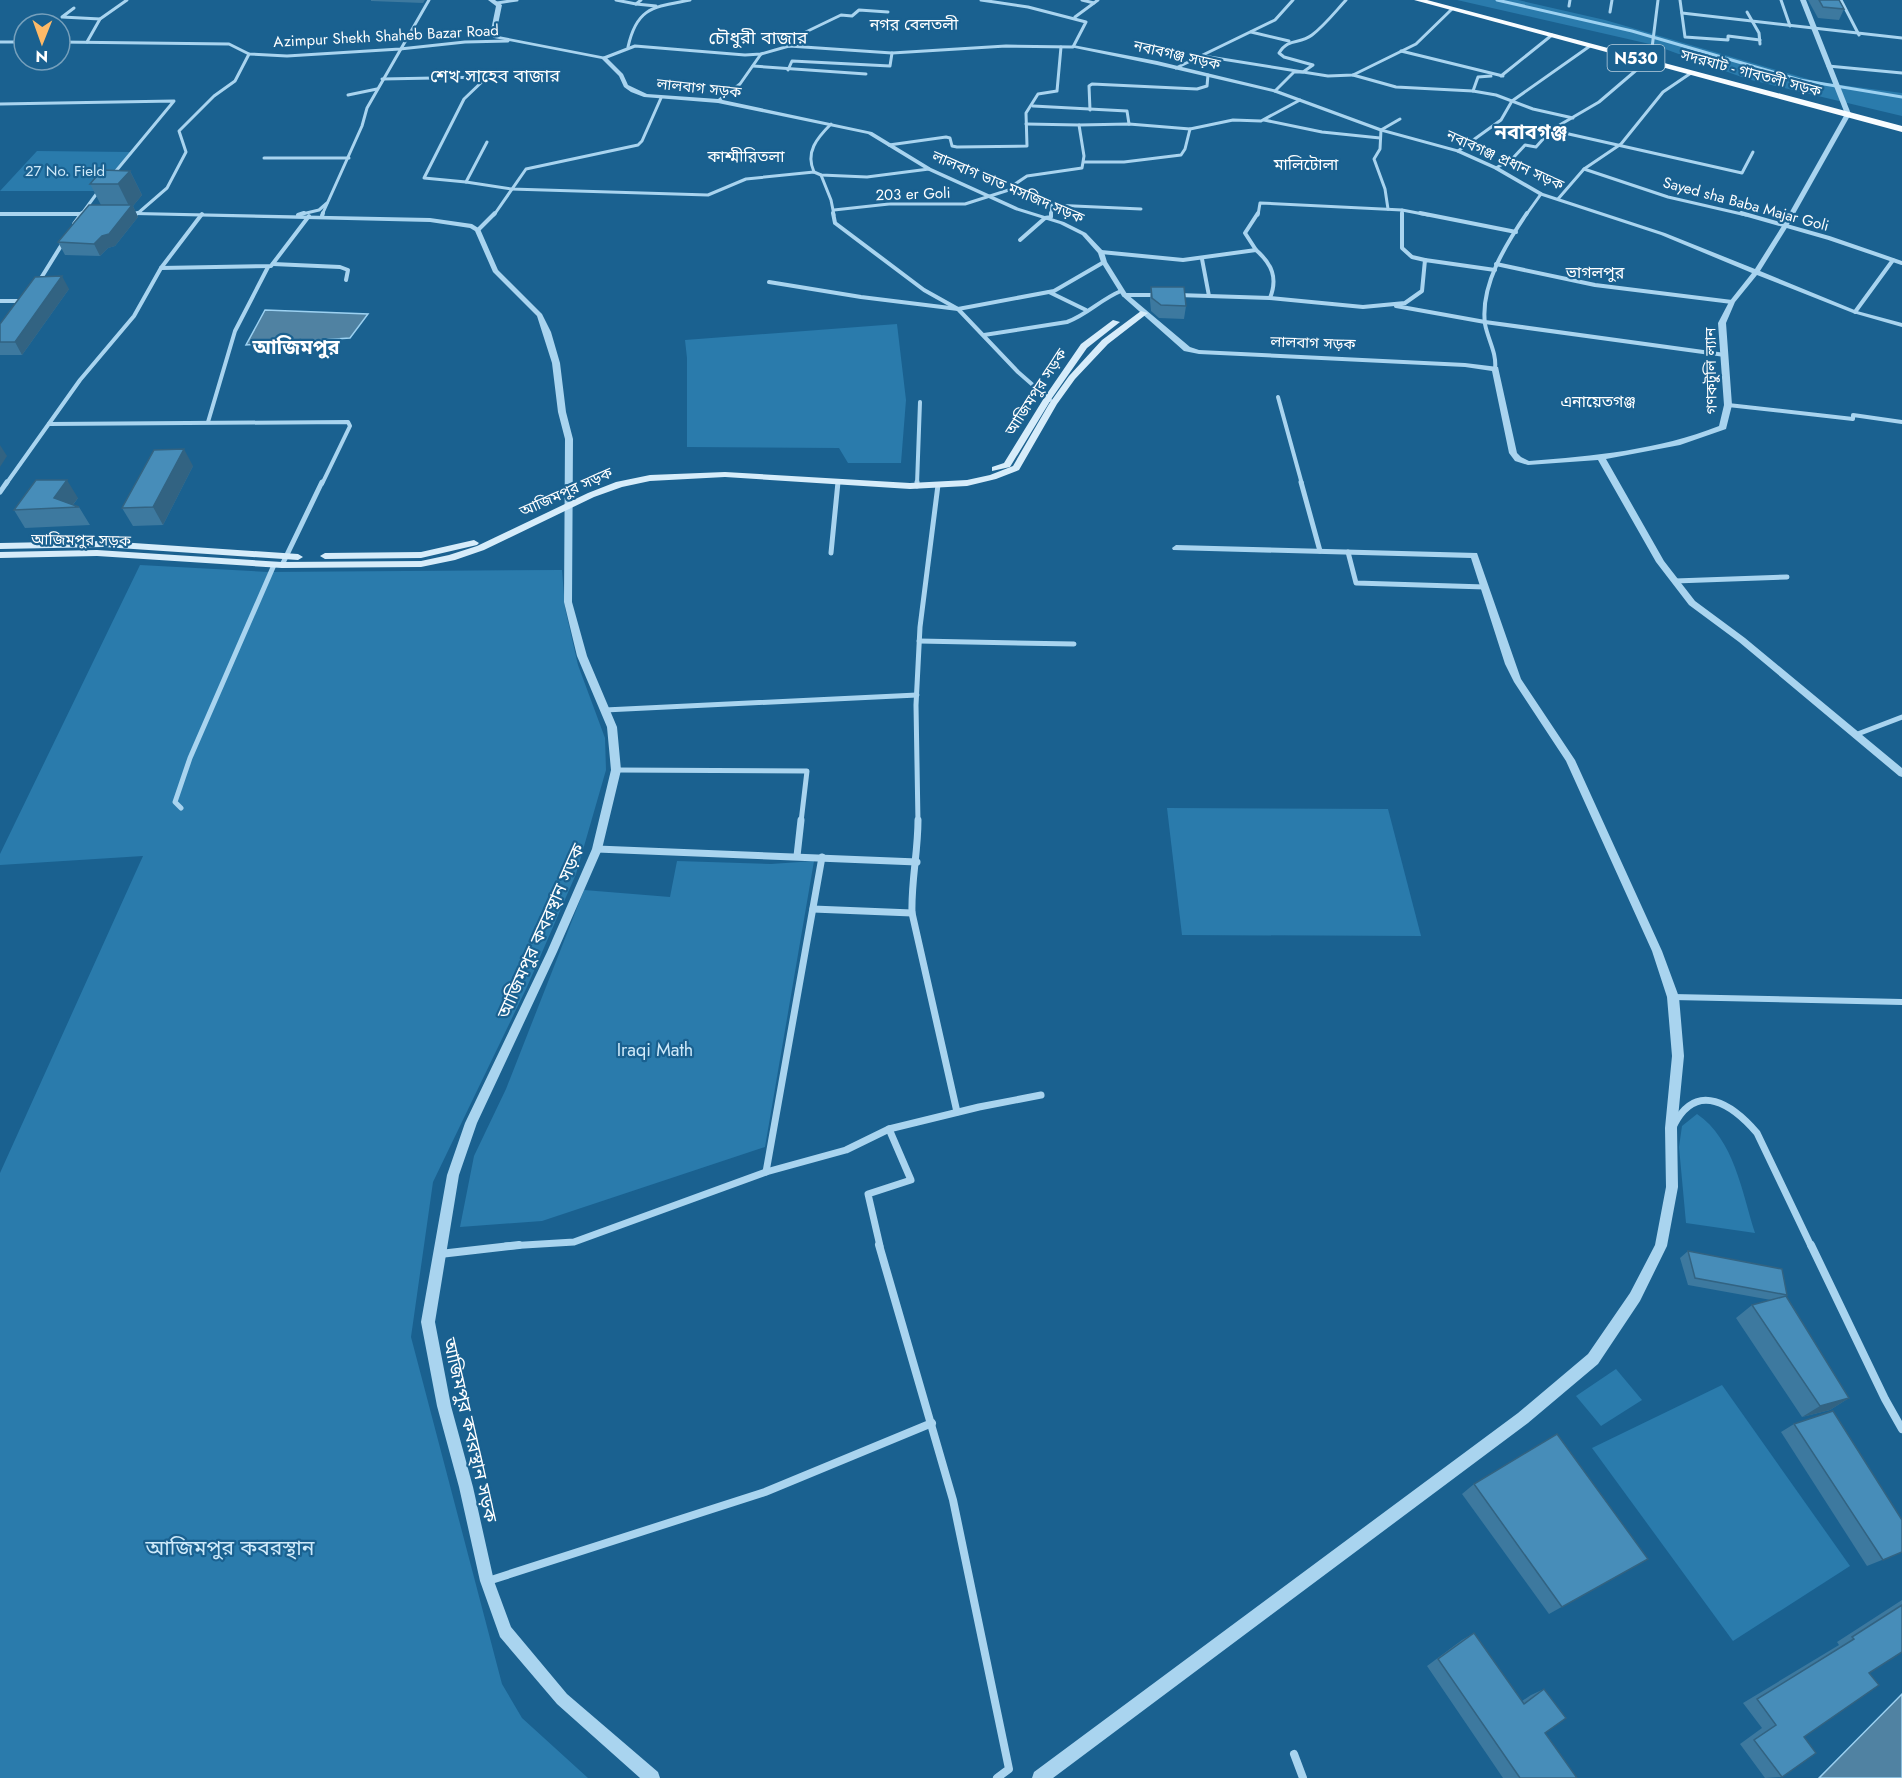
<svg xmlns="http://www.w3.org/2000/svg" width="1902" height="1778" viewBox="0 0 1902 1778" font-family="Jost,'Noto Sans Bengali',sans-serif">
	<rect width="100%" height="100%" fill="#1a6190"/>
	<g fill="#2a7bac">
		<path d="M1457,0H1518L1605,20L1818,82L1902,93V116L1747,79L1654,45Z"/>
		<path d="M37,151L131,152L97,191H0Z"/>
		<path d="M897,324L906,400L901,463H848L839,448L687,447V358L685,340Z"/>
		<path d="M140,565L268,572L562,570L565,608L578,665L605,738L606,770L576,874L527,987L433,1182L411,1337L502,1684L522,1718L588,1778H0V1173L143,856L0,865V854Z"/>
		<path d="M1167,808L1388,809L1421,936L1182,935Z"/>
		<path d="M677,861L771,864L814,861L765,1147L542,1221L460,1227L474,1156L506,1089L584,890L670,897Z"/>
		<path d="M1697,1114C1734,1139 1742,1192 1755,1233L1686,1223L1679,1147L1682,1126Z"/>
		<path d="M1616,1369L1642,1400L1601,1426L1576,1396Z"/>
		<path d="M1722,1385L1850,1566L1733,1641L1592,1448Z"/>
	</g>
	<g fill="#5082a2" stroke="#9cd1f1" stroke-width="1.5">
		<path d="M265,310L368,314L350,338L246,345Z"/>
		<path d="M1902,1694V1778H1819Z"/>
	</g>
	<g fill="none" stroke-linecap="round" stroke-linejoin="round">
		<path stroke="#9cd1f1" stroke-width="3" d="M1497,0L1632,31L1800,80L1902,97"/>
		<path stroke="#a9d4ef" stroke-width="6" d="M1673,997L1902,1002"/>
		<g stroke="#a9d4ef" stroke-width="3">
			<path d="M616,0L636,4"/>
			<path d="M641,0L636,4L656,6"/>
			<path d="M1082,0L1094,3"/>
			<path d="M1680,0L1685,37L1728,40V36L1760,40"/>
			<path d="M1781,0L1790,26"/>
			<path d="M1841,0L1859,35"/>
			<path d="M497,3L517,0"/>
			<path d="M1569,6L1570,0"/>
			<path d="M74,8L62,17L100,19"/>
			<path d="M1610,12L1612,0"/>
			<path d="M1747,12L1759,33L1760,44"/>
			<path d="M1682,13L1902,38"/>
			<path d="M1075,17L1098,0"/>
			<path d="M1251,32L1289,41"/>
			<path d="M0,42H24"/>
			<path d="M60,42L229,44L249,54L287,56L400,49L465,42L508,41"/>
			<path d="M87,42L100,19L127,0"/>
			<path d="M789,46L785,42L841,15L852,16L859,10L888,12"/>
			<path d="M628,47C637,6 655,7 690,0"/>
			<path d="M1401,51L1503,76"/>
			<path d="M1203,56L1328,76L1353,75L1416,44L1452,9"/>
			<path d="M604,58L635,46L745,55L761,54L789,46L892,53L1006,46L1073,47L1086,22L1028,7L981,0"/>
			<path d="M1638,58L1652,48L1658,0"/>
			<path d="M753,66L866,74"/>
			<path d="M1828,66L1902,73"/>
			<path d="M1176,68L1275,20L1293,0"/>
			<path d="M788,70L792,61L890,66L892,53"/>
			<path d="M1353,75L1396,87L1473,91L1496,95L1533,109L1573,118"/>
			<path d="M1501,76L1552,35"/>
			<path d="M382,79L487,77L464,99L424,178L466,182"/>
			<path d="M1275,91L1294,72H1303L1313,65L1284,57L1279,53C1289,37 1299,45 1312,35C1325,25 1335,12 1346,0"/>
			<path d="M1473,91L1478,77L1491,76"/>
			<path d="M348,95L377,89"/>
			<path d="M718,101L740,84L761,54"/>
			<path d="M0,104L174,101L111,177"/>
			<path d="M1033,106L1127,111L1129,124"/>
			<path d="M1090,110L1089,86L1092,84L1197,89L1207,86L1208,75"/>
			<path d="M1264,120L1322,132L1380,138"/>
			<path d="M1079,125L1129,124L1190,129L1233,120L1261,121L1300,100"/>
			<path d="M1551,130L1742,173L1753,152"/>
			<path d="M487,142L466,182L511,189L708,195L746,179L814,172L821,175L867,177L929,169"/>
			<path d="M889,145L946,137L950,138L952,146L957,147L1027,146L1026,113L1038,94L1057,91L1061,47"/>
			<path d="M1458,151L1501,120L1512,101L1590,46"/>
			<path d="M264,158H349"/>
			<path d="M1084,162H1124L1181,155L1185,149L1190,129"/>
			<path d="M1496,168L1513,158L1525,145L1536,147L1551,130L1599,102L1647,61"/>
			<path d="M1584,169L1668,197L1746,215"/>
			<path d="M814,172C805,152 817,138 831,124"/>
			<path d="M821,175L831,200L834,215"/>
			<path d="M1558,199L1584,169L1621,144L1663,92L1691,73"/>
			<path d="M1388,209L1385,189L1374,159L1380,149L1381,130L1400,119"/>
			<path d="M834,210L889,204H965L1015,188L1012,186L1027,176L1082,168L1084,156L1079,125L1026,124"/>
			<path d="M1402,210V215"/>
			<path d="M0,214H83"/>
			<path d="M133,214H137L167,188L186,152L179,131L214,96L235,81L249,54"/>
			<path d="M81,215L100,189"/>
			<path d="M298,215L319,210L327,203"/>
			<path d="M322,215L362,126L367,108L429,0"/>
			<path d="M494,215L526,169L638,145L642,141L661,98"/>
			<path d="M1051,215L1052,205L1141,209"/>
			<path d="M1258,215L1260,203L1402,210L1428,215"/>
			<path d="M1526,215L1541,194"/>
		</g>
		<g stroke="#a9d4ef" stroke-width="4">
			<path d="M833,213L835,223L924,290L958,309L1018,372L1050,400"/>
			<path d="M1402,213V248L1412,257L1425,260"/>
			<path d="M1420,213L1516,232"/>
			<path d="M1741,213L1829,238L1902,263"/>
			<path d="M0,214H83"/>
			<path d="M133,214L138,213"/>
			<path d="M298,215L304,213"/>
			<path d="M322,216L323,213"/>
			<path d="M74,224L82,213"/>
			<path d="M478,230L495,213"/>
			<path d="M1020,240L1045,218L1051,217V213"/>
			<path d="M1256,250C1272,264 1278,278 1270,298"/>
			<path d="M1101,252L1183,260L1256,250L1245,233L1258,213"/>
			<path d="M1202,259L1209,296"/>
			<path d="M273,264L340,267L348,270L346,280"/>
			<path d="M1496,264L1595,285L1732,302"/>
			<path d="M161,268L271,266L309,216"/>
			<path d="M769,282L861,297L958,309L1054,291L1104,262"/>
			<path d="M38,283L64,241"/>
			<path d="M1049,292L1086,310"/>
			<path d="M1124,295H1156"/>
			<path d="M1178,295L1270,298L1363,307L1405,303L1422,291L1425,260L1495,270"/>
			<path d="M0,301H23"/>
			<path d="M1396,306L1485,322L1725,355"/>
			<path d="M1855,312L1893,260"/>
			<path d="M984,335L1067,322C1087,315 1101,299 1121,291"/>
			<path d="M1495,369C1497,353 1488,340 1485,324C1480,285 1506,244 1527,213"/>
			<path d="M1278,397L1302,484"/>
			<path d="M1728,405L1853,419V415L1902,422"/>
			<path d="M208,422L235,331L268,267"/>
			<path d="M49,424L348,422L350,426L322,484"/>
			<path d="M6,484L80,380L134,316L161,268L202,214"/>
			<path d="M838,484V481"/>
			<path d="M917,484L920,402"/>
		</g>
		<g stroke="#a9d4ef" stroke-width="5">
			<path d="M1301,482L1320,551"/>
			<path d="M917,486V482"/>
			<path d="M0,492L7,482"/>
			<path d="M1348,552L1356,583L1485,587"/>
			<path d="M831,553L838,482"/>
			<path d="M282,565L322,482"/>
			<path d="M1675,581L1787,577"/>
			<path d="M919,641L1074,644"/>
			<path d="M605,710L917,695"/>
			<path d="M1855,735L1902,717"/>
			<path d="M616,770L807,771L801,822"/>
			<path d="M181,808L175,802L190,758L274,565"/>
			<path d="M918,822L916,705L920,627L938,485"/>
		</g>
		<g stroke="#a9d4ef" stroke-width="7">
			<path d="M918,820C918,852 911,882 912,913L957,1112"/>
			<path d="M597,849L917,862"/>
			<path d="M797,856L801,820"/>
			<path d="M813,909L912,913"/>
			<path d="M1674,1125C1697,1080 1733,1105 1757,1133L1811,1246"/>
			<path d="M766,1172L822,857"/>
			<path d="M506,1246L574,1242L766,1172L846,1150L889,1129L979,1107L1041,1095"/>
			<path d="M880,1246L868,1194L911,1180L889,1129"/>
		</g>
		<g stroke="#a9d4ef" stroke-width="8">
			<path d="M879,1245L953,1500L1009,1769L997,1778"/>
			<path d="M1811,1245L1885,1399L1902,1429"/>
			<path d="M440,1254L519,1245"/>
			<path d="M488,1581L765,1492L932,1423"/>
			<path d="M1294,1754L1303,1778"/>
		</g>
		<g fill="#a9d4ef" fill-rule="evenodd">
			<path d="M488,0H495L502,5L496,34L498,36L606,57L623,74L628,85L647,94L718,99L872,132L931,168L1019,208L1064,222L1086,233L1104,252L1107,262L1127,294L1190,347L1199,350L1465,363L1498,367L1517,453L1521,457L1529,461C1594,456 1658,450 1719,426L1724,405L1718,323L1729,302L1752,273L1661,235L1539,195L1494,169L1456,152L1379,131L1273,92L1157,65L1070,47L1073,45L1157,61L1277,90L1383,129L1460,150L1498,167L1543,193L1665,233L1755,269L1782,226L1845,114L1800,0H1806L1851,114L1788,226L1760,271L1857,311L1902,323V327L1853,313L1757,275L1735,302L1726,323L1732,405L1726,429L1680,445L1606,459L1664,561L1695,601L1745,638L1902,768V777L1899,776L1739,642L1689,605L1656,562L1598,460L1528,465L1515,461L1509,453L1492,371L1465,367L1199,354L1184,351L1122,296L1101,262L1098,253L1082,235L1060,224L1015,210L927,170L868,134L718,103L644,97L631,92L624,87L619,76L602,59L494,38L490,35L496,6Z"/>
			<path d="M137,212L430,218L472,224L480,229L498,270L542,314L551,332L560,363L566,412L573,439L572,602L587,656L617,727L621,770L602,849L557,952L477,1123L459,1175L435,1322L451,1406L473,1487L494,1581L511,1627L567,1694L658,1772L660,1778H640L557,1704L500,1637L480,1581L459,1487L437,1406L421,1322L447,1175L465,1123L547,952L592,849L611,770L607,727L577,656L564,602L565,439L558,412L552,363L537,316L493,272L475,231L470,228L430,222L135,215L134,214Z"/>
			<path d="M1176,545L1477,553L1521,679L1575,760L1662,951L1679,997L1684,1056L1677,1128L1678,1187L1667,1246L1640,1301L1598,1364L1528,1423L1053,1778H1032L1034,1772L1518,1413L1588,1354L1630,1293L1655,1245L1666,1187L1665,1128L1672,1056L1667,997L1652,951L1566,761L1514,682L1505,664L1471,558L1173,550L1172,548Z"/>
		</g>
		<g fill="#d6ecfa" fill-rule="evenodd">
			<path d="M1141,311L1148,313L1108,344L1075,379L1057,404L1019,470L996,479L967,486L910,489L725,477L650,481L622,487L594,497L484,550L455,560L421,567L282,568L97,556L0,558V552L97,550L282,562L421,561L449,555L477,546L588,493L616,482L650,475L725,472L910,483L967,480L990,475L1013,466L1049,404L1069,376L1102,340Z"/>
			<path d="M1113,320L1120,322L1087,348L1052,398L1010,467L992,471V467L1004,463L1044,398L1081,344Z"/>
			<path d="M474,540L479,543L477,545L421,558L325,559L320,556L325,553L421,552Z"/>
			<path d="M104,541L298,554L303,557L298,560L104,547L0,549V543Z"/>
		</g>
		<path fill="#f8fcff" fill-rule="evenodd" d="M1414,0H1427L1902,126V132Z"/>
	</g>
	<g fill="#3d799f">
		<path d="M371,0H425L423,3L371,1Z"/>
		<path d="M1808,0H1839L1844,9L1839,20L1818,18Z"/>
		<path d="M130,171L142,195L133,206L138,217L115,246L108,248L100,256L65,255L58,242L101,205L90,184Z"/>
		<path d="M1151,287L1186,306L1184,319L1159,318L1151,311L1150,300Z"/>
		<path d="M69,289L22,355H0V324Z"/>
		<path d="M193,466L163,525L133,526L122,508Z"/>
		<path d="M78,498L73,505L79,507L90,525L25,528L14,510Z"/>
		<path d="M1688,1251L1787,1295L1786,1296L1849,1398L1830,1410L1802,1417L1736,1318L1752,1305L1771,1300L1688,1285L1680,1258Z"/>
		<path d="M1794,1424L1902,1552L1867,1566L1781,1432Z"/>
		<path d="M1474,1484L1648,1559L1549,1614L1462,1494Z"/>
		<path d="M1902,1600V1652L1869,1673L1804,1737L1782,1777L1765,1778L1740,1744L1762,1728L1743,1703L1839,1645L1837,1642Z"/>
		<path d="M1474,1633L1522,1701L1531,1695L1544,1689L1545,1733L1577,1778H1503L1427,1666L1462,1640Z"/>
	</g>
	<g fill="#326382">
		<path d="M130,171L142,195L133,206L138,217L115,246L108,248L100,256L94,244L130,208L118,184Z"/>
		<path d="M62,276L69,289L22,355L15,342Z"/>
		<path d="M0,445L7,456L0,467Z"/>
		<path d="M184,449L193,466L163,525L153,507Z"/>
		<path d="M67,480L78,498L71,507L54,498Z"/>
		<path d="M1849,1398L1830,1410L1802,1417L1820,1406Z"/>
	</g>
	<g fill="#478db9" stroke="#326382" stroke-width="1.5">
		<path d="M1819,0H1839L1844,9L1823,7Z"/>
		<path d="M102,170L130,171L118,184H90Z"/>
		<path d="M89,205H132L109,234L102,236L94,244L58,242Z"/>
		<path d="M62,276L15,342H0V324L35,277Z"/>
		<path d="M1151,287H1184L1186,306L1161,305L1152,298Z"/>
		<path d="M184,449L153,507L122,508L154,450Z"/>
		<path d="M36,480H67L54,498L79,507L14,510Z"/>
		<path d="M1688,1251L1782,1269L1787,1295L1695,1278Z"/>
		<path d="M1786,1296L1849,1398L1820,1406L1752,1305Z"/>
		<path d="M1833,1411L1902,1520V1552L1883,1560L1794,1424Z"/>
		<path d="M1557,1434L1648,1559L1562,1607L1474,1484Z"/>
		<path d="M1902,1605V1652L1869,1673L1879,1685L1804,1737L1816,1753L1782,1777L1754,1740L1776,1725L1757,1699L1854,1639L1852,1637Z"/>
		<path d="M1474,1633L1524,1704L1544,1689L1566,1718L1545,1733L1577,1778H1520L1438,1659Z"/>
	</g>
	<g text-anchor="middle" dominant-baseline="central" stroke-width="4.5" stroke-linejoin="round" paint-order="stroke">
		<g font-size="15" fill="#fff" stroke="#1a6190">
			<text transform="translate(386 36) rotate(-3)">Azimpur Shekh Shaheb Bazar Road</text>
			<text transform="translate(1177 55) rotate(13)">নবাবগঞ্জ সড়ক</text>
			<text transform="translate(1751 73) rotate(15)">সদরঘাট - গাবতলী সড়ক</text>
			<text transform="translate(699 88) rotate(6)">লালবাগ সড়ক</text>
			<text transform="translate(1505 160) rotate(24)">নবাবগঞ্জ প্রধান সড়ক</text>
			<text transform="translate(1008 187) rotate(23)">লালবাগ ভাত মসজিদ সড়ক</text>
			<text transform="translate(913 194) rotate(-2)">203 er Goli</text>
			<text transform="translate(1746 204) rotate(15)">Sayed sha Baba Majar Goli</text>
			<text transform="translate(1313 343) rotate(2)">লালবাগ সড়ক</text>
			<text transform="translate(1711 371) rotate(-91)">গণকটুলি ল্যান</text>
			<text transform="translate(1036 392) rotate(-57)">আজিমপুর সড়ক</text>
			<text transform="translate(566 492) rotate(-24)">আজিমপুর সড়ক</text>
			<text transform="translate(81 540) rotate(1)">আজিমপুর সড়ক</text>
		</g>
		<g font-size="15" fill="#cfeafa" stroke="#1a6190">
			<text x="65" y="171">27 No. Field</text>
		</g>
		<g font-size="16" fill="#fff" stroke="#1a6190">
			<text x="914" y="24">নগর বেলতলী</text>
			<text x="746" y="156">কাশ্মীরিতলা</text>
			<text x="1306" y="164">মালিটোলা</text>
			<text x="1595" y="272">ভাগলপুর</text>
			<text x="1598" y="401">এনায়েতগঞ্জ</text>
		</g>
		<rect fill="#1a6190" stroke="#bad0de" stroke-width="1.5" x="1607.5" y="45" width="57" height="26" rx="4.5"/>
		<g font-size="16" font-weight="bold" fill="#fff">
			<text x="1636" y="58">N530</text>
		</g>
		<g font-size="18" fill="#fff" stroke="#1a6190">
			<text x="758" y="38">চৌধুরী বাজার</text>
			<text x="495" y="76">শেখ সাহেব বাজার</text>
		</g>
		<g font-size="18" fill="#fff" stroke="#1a6190">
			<text transform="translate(541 931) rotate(-66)">আজিমপুর কবরস্থান সড়ক</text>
			<text transform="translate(470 1430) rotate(77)">আজিমপুর কবরস্থান সড়ক</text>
		</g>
		<g font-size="18" fill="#cfeafa" stroke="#1a6190">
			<text x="655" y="1050">Iraqi Math</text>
		</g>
		<g font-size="20" font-weight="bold" fill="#fff" stroke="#1a6190">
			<text x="1531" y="132">নবাবগঞ্জ</text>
			<text x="296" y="347">আজিমপুর</text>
		</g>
		<g font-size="21" fill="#cfeafa" stroke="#1a6190">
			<text x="230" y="1548">আজিমপুর কবরস্থান</text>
		</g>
	</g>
	<g transform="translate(42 42) rotate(181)"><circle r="28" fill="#1a6190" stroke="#76a0bc" stroke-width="1.5"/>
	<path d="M0-4.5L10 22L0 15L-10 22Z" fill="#ffba67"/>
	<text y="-9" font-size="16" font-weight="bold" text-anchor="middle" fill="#ffffff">N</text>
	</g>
</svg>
